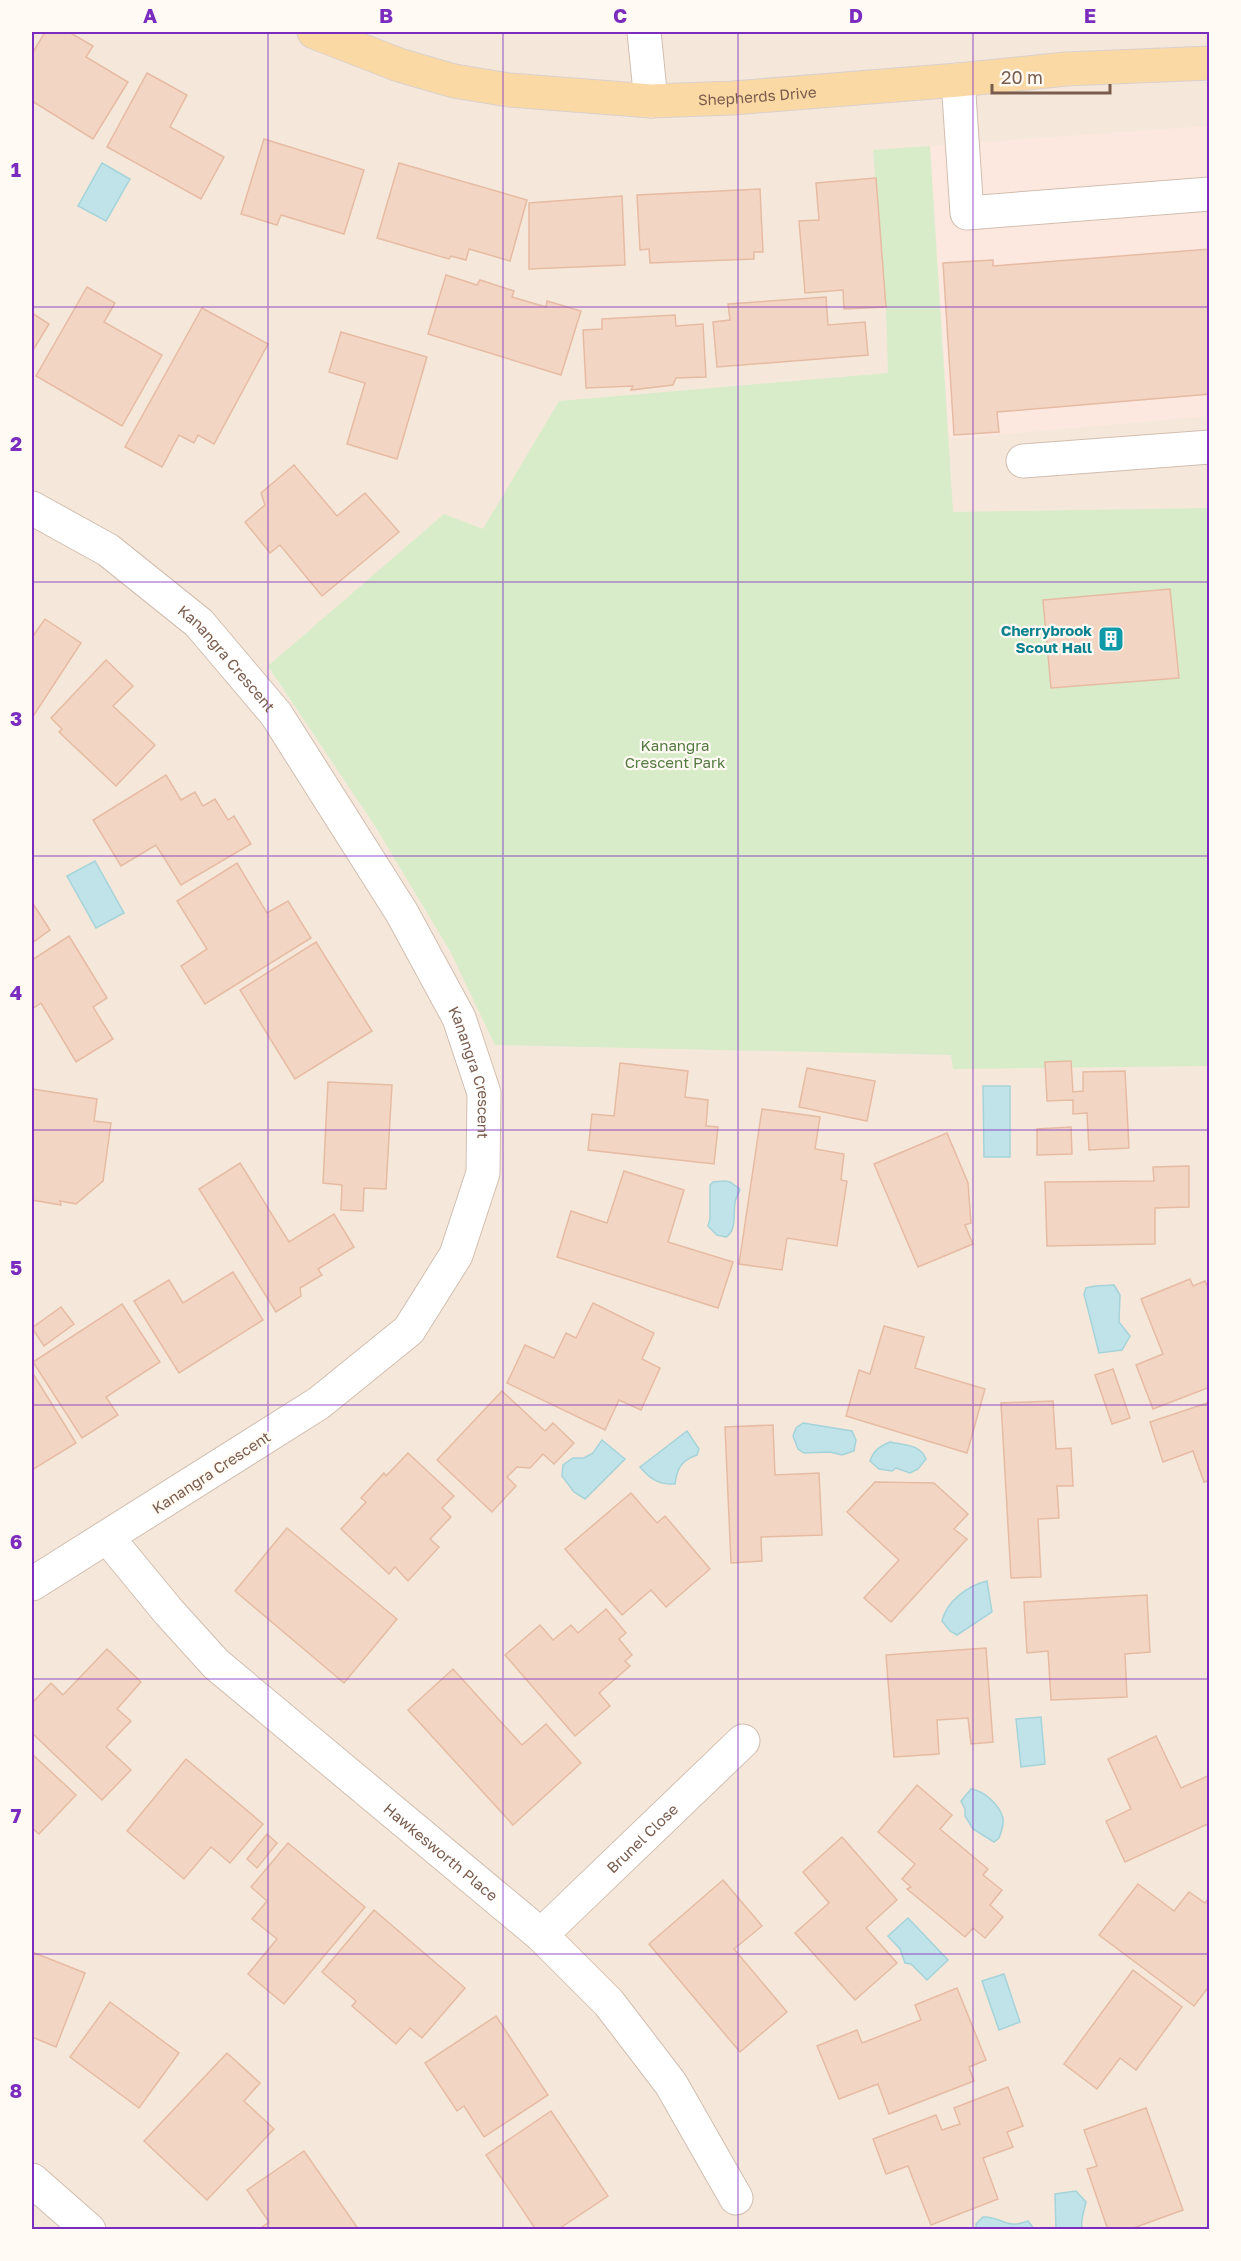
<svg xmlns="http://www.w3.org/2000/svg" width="1241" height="2261" viewBox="0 0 1241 2261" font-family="'Golos Text',sans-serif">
	<rect width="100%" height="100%" fill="#fdf6ec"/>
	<rect fill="#f5e8da" x="32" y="32" width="1177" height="2197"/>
	<path fill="#fde8e0" d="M1209,126V416L949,439L930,146Z"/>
	<path fill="#d8ecc9" d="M930,146L953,512L1209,508V1066L953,1069L951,1055L495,1045L450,951L375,826L268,666L444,514L483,529L559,401L888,373L886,307L873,150Z"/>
	<g fill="#bfe3e8" stroke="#a5d3da" stroke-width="1.5">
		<path d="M102,163L130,179L106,221L78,206Z"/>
		<path d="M95,861L124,913L96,928L67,876Z"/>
		<path d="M983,1086H1010V1157H984Z"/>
		<path d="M725,1181L730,1182L740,1189C739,1194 735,1198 735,1203C733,1215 737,1230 726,1237L717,1235L708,1226L710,1219V1185L713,1182Z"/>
		<path d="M1114,1285L1120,1295L1119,1322L1130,1336L1122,1350L1099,1353L1084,1294L1086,1288L1095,1286Z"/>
		<path d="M803,1423L852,1431L856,1440L854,1451L842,1455L830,1452L804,1453L798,1449L793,1436L796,1428Z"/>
		<path d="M687,1431L699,1449L697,1455C682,1460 677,1468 675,1484C659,1485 650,1479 640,1467Z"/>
		<path d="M602,1440L625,1459L585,1499L574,1492L562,1476L563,1465L573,1458H584L593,1453Z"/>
		<path d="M890,1442C904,1445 920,1444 926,1459L918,1469L910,1473L896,1468L892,1471L879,1469L870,1461C874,1450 880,1446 890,1442Z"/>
		<path d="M987,1581L992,1612L957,1635L950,1631L942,1621C947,1601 967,1586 987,1581Z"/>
		<path d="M1041,1717L1045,1764L1021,1767L1016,1719Z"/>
		<path d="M971,1789C984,1791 999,1804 1003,1818C1004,1824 1001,1833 999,1838L994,1842L973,1829L965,1816V1809L961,1801Z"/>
		<path d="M908,1918L948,1960L927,1980L911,1964L905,1963L900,1949L888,1936Z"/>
		<path d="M1004,1974L1020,2022L999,2030L982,1981Z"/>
		<path d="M1076,2191L1086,2202C1084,2212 1080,2220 1082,2229H1056L1055,2194Z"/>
		<path d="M983,2217C1002,2216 1005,2230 1028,2221L1034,2229H976V2224Z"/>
	</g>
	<g fill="#f3d5c3" stroke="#e6bba3" stroke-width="1.5">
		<path d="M45,32H69L93,46L86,57L128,82L93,139L32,101V54Z"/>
		<path d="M147,73L187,95L170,127L224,157L201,199L107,147Z"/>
		<path d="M264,139L364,170L344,234L281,215L277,225L241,214Z"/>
		<path d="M399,163L527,200L510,261L469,249L466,260L451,256L449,259L377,238Z"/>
		<path d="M876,178L886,307L844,309L843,290L805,293L799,221L819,220L816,183Z"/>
		<path d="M760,189L763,252H754V259L650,263L649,249L640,250L637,195Z"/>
		<path d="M622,196L625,265L529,269V203Z"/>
		<path d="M1210,249V394L997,412L999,432L954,435L943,263L993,260V266Z"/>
		<path d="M446,275L477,285L480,280L514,291L512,297L546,307L547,301L581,311L561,375L428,334Z"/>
		<path d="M87,287L115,303L104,322L162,355L122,426L36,376Z"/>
		<path d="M826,297L828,325L865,322L868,355L717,367L713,322L730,320L728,304Z"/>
		<path d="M202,308L268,344L214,444L198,435L194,443L179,435L162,467L125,447Z"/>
		<path d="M32,313L49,324L32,352Z"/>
		<path d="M675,315L676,326L703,324L706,377L676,378L673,385L631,390L633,386L586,388L583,330L602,329V319Z"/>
		<path d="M341,332L427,357L397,459L347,444L365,383L329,372Z"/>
		<path d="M294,465L337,516L365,493L399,532L322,596L280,545L270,553L245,522L265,505L261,493Z"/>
		<path d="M1170,589L1179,678L1051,688L1043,600Z"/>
		<path d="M45,619L81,643L32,718V635L33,636Z"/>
		<path d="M106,660L133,686L113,706L155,745L116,786L59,732L62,729L51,718Z"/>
		<path d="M166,775L181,800L195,792L203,806L215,799L228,820L234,816L251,844L181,885L156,845L121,866L93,820Z"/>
		<path d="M237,863L267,913L288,901L311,938L205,1004L181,966L207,949L177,901Z"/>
		<path d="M32,902L50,930L32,943Z"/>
		<path d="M69,936L107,998L93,1007L113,1039L76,1062L41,1003L32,1009V960Z"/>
		<path d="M316,942L372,1031L295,1079L240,990Z"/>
		<path d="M1071,1061L1073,1092L1083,1091V1072L1125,1071L1129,1148L1089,1150L1087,1113L1073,1114V1100L1047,1101L1045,1062Z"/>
		<path d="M620,1063L688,1071L685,1097L708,1100L706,1126L718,1127L714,1164L588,1150L592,1114L614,1116Z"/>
		<path d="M807,1068L875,1081L867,1121L799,1107Z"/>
		<path d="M328,1082L392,1085L386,1189L364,1188L363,1211L341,1210L342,1185L323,1183Z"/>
		<path d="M32,1089L97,1099L94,1121L111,1123L103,1181L76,1204L60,1201L61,1205L32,1200L33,1137H32Z"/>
		<path d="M762,1109L820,1117L815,1149L844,1154L841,1180L847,1181L837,1246L787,1238L782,1270L739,1264Z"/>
		<path d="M1071,1127L1072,1154L1037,1155V1129Z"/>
		<path d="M947,1133L968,1183L971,1223L965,1225L973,1244L918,1267L874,1164Z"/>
		<path d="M240,1163L289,1242L334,1214L354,1247L318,1269L322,1275L300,1288L301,1296L276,1312L199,1189Z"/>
		<path d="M1189,1166V1207L1155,1208V1244L1047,1246L1045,1182L1154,1181L1153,1167Z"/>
		<path d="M624,1171L684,1190L668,1242L733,1262L718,1308L557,1257L571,1211L607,1223Z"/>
		<path d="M233,1272L263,1320L179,1373L134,1301L169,1280L183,1303Z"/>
		<path d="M1190,1279L1193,1286L1205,1281L1210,1292V1387L1153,1409L1136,1365L1163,1354L1141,1299Z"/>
		<path d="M593,1303L654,1333L642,1359L660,1368L641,1410L619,1400L605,1430L507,1383L525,1345L554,1358L566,1333L576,1338Z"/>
		<path d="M122,1304L160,1362L106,1397L118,1415L82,1438L33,1362Z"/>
		<path d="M61,1307L74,1324L44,1346L32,1328Z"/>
		<path d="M884,1326L924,1337L915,1368L985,1389L967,1453L846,1416L859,1370L870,1374Z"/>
		<path d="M1113,1369L1130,1418L1112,1424L1095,1375Z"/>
		<path d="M32,1372L76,1443L32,1470Z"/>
		<path d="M502,1391L545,1431L553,1423L574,1443L554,1464L543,1454L530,1468L517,1467L507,1477L516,1486L492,1512L437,1460Z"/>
		<path d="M1053,1401L1056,1449L1071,1448L1073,1486H1057L1059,1518L1038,1519L1041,1577L1011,1578L1001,1403Z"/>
		<path d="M1210,1402V1480L1204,1482L1193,1451L1163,1462L1150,1422Z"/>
		<path d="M773,1425L775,1475L819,1473L822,1535L761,1537L762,1561L731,1563L725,1427Z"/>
		<path d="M408,1453L454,1496L442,1508L451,1517L430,1539L439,1547L408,1581L395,1567L389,1574L341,1529L366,1502L361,1498L384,1473L386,1476Z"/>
		<path d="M875,1482L934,1483L968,1514L954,1529L967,1539L891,1622L864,1598L899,1560L847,1512Z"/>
		<path d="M631,1493L657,1523L665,1516L710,1569L666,1607L651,1590L622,1615L565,1549Z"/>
		<path d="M287,1528L397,1619L344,1683L235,1591Z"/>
		<path d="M1147,1595L1150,1652L1125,1654L1127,1697L1051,1700L1048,1651L1027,1653L1024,1602Z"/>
		<path d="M606,1609L626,1633L619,1639L632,1655L625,1661L630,1666L599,1693L610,1706L575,1736L505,1655L540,1625L553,1640L571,1625L578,1633Z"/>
		<path d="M986,1648L993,1742L971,1744L968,1718L937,1720L939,1754L894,1757L886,1655Z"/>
		<path d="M107,1649L141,1682L117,1709L131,1721L106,1747L131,1770L102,1800L32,1733V1703L51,1683L63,1695Z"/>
		<path d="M453,1669L522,1745L546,1724L581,1763L513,1825L408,1710Z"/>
		<path d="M1156,1736L1181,1788L1210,1775V1823L1125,1862L1106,1821L1131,1809L1108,1759Z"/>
		<path d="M32,1754L76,1795L39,1834L32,1828Z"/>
		<path d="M186,1759L263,1824L230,1863L211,1847L184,1879L127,1831Z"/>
		<path d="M917,1785L952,1815L940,1829L988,1869L983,1875L1002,1890L990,1905L1003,1917L985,1938L973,1928L965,1937L907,1889L911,1887L902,1879L915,1864L878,1832Z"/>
		<path d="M267,1834L277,1843L257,1868L247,1859Z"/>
		<path d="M842,1837L897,1900L866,1928L897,1963L855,2000L795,1933L829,1903L803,1872Z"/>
		<path d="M288,1843L365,1907L284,2004L248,1974L277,1939L252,1919L267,1901L251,1887Z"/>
		<path d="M723,1880L762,1926L734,1949L787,2012L740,2052L649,1944Z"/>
		<path d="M1138,1884L1174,1911L1189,1892L1205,1903L1210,1897V1985L1194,2006L1099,1935Z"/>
		<path d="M374,1910L465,1988L422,2038L410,2028L396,2044L352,2006L356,2001L322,1972Z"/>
		<path d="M32,1952L85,1973L56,2047L32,2037Z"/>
		<path d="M1133,1970L1182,2007L1136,2070L1120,2058L1097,2089L1064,2064Z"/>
		<path d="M957,1988L986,2060L969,2067L974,2081L889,2114L878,2084L839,2099L817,2046L857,2030L862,2043L921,2020L915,2005Z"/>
		<path d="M110,2002L179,2053L139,2108L70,2057Z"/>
		<path d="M496,2016L548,2095L484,2137L464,2106L457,2111L425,2063Z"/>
		<path d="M227,2053L260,2083L244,2101L274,2129L207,2200L144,2141Z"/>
		<path d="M1008,2087L1023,2126L1007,2132L1013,2147L983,2158L998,2199L931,2225L908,2166L886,2174L873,2139L936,2115L942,2130L960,2124L954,2108Z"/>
		<path d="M1146,2108L1183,2210L1128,2230H1108L1087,2169L1097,2166L1084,2130Z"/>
		<path d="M551,2111L608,2196L557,2230H536L486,2155Z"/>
		<path d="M304,2151L359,2230H258L269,2222L247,2190Z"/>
	</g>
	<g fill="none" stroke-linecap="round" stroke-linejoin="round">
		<g stroke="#d1beb0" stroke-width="35">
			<g id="minor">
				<path d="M644,32L651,101"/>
				<path d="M958,80L967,213L1210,194"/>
				<path d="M1023,461L1210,447"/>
				<path id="s1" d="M32,508L108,550L199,623L276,714L402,913L459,1018L484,1093L483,1173L456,1255L409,1330L319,1403L32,1584"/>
				<path id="s2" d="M108,1538L168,1611L216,1664L541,1935L609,2003L671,2084L736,2198"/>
				<path id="s3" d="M541,1935L743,1741"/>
				<path d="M32,2180L89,2230"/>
			</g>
		</g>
		<g stroke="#dad1cd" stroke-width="35">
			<g id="major">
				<path id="s4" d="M314,32L399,65L454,81L509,90L651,101L733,98L958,80L1066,69L1210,63"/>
			</g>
		</g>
		<use href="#minor" stroke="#fff" stroke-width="33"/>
		<use href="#major" stroke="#fbd9a5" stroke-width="33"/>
	</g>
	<path fill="none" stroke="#7b2cbf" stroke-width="1.5" stroke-opacity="0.55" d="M268,32V2230M503,32V2230M738,32V2230M973,32V2230M32,307H1210M32,582H1210M32,856H1210M32,1130H1210M32,1405H1210M32,1679H1210M32,1954H1210"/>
	<defs>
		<g id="building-square" transform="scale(1.35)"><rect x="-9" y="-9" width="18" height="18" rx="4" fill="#0f9aa8" stroke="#fffaf3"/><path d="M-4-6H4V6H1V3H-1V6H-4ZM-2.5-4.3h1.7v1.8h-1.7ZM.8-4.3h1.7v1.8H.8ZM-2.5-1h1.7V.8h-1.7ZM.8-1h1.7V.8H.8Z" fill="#fff"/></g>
	</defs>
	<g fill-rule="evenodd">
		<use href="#building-square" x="1111" y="639"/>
	</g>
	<g text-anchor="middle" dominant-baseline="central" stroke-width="4.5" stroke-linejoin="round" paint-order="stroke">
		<g font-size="15" fill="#7a5c4d" stroke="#fffaf3">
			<text stroke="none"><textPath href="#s4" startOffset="453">Shepherds Drive</textPath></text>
			<text stroke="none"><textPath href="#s1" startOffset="248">Kanangra Crescent</textPath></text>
			<text stroke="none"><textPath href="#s1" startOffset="734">Kanangra Crescent</textPath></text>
			<text transform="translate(211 1472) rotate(-33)">Kanangra Crescent</text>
			<text stroke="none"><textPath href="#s3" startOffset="140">Brunel Close</textPath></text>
			<text stroke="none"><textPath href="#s2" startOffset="459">Hawkesworth Place</textPath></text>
		</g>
		<g font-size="15" font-weight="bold" fill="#0d838f" stroke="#fffaf3" text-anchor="end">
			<text x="1092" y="630">Cherrybrook<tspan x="1092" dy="17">Scout Hall</tspan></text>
		</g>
		<g font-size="15" fill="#537a41" stroke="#fffaf3">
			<text x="675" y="745">Kanangra<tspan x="675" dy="17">Crescent Park</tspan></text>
		</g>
	</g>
	<rect width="1241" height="2261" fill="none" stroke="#fffaf3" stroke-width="66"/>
	<path d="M992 84v9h118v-9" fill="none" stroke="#7a5c4d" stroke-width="3"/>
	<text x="1001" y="84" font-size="18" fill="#7a5c4d" stroke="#fffaf3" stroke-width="4.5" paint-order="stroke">20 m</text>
	<rect x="33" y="33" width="1175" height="2195" fill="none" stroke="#7b2cbf" stroke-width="2"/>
	<g font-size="20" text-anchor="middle" font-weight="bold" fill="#7b2cbf">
		<text x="150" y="23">A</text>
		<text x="386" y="23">B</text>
		<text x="620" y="23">C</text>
		<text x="856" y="23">D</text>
		<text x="1090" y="23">E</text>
		<text x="16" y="177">1</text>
		<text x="16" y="451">2</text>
		<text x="16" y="726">3</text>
		<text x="16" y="1000">4</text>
		<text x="16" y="1275">5</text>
		<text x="16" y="1549">6</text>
		<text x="16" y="1823">7</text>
		<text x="16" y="2098">8</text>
	</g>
</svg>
